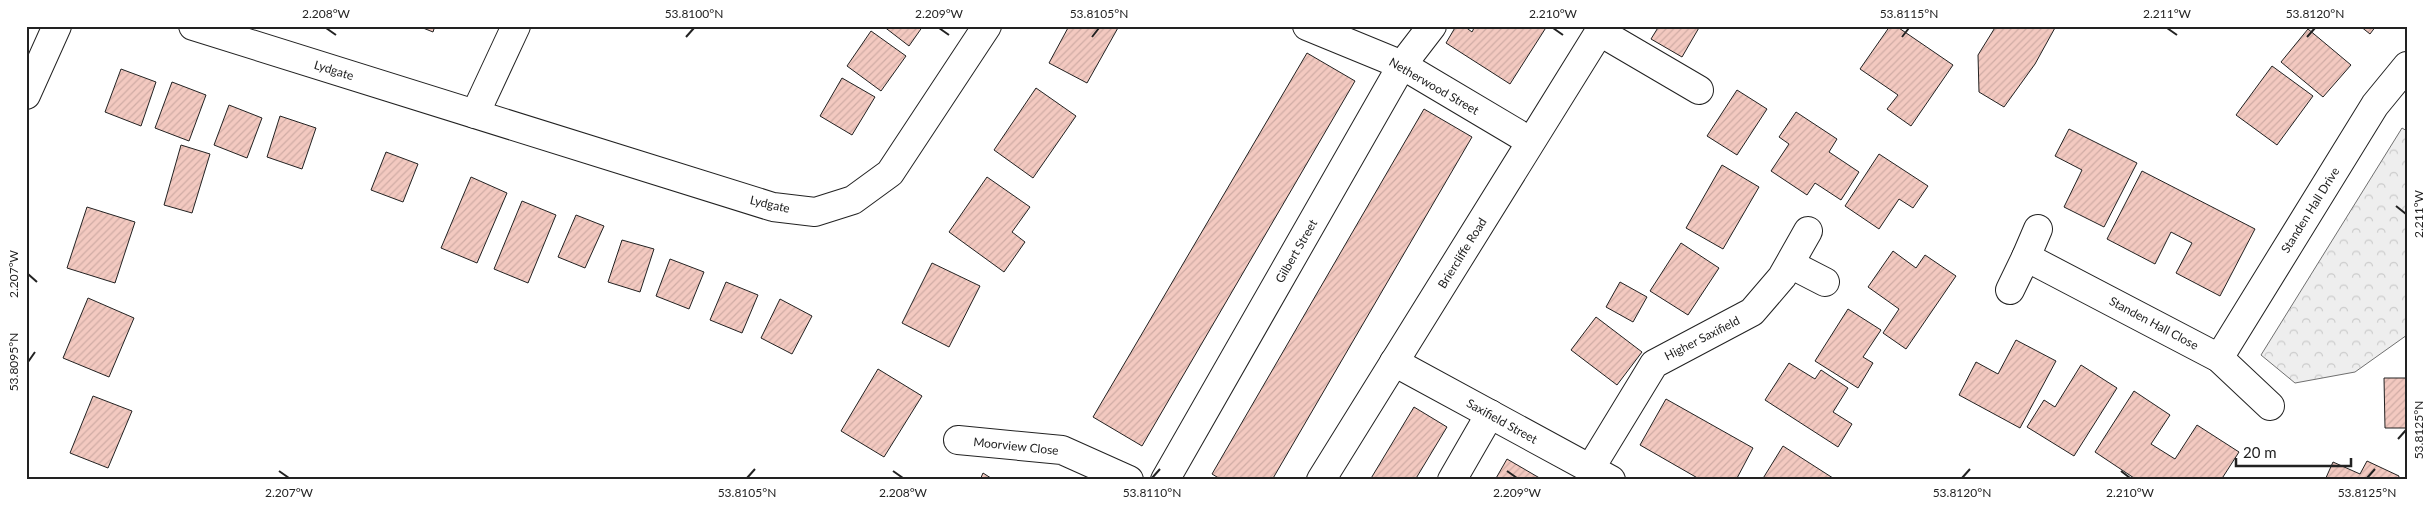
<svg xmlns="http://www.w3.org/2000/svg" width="2433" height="506" viewBox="0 0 2433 506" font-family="Lato,sans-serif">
	<defs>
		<pattern id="forest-crowns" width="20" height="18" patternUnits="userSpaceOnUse" patternTransform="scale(1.25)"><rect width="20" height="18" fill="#eee"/><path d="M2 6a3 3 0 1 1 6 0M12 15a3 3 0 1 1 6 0" fill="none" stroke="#ccc"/></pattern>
		<pattern id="building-hatch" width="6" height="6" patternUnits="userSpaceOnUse" patternTransform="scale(1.25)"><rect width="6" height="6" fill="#f3c9c0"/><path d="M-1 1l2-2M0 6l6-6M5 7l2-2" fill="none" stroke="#d0aca5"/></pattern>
	</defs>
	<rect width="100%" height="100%" fill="#fff"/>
	<path fill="url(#forest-crowns)" stroke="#6f6f6f" d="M2402,128L2407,131V335L2355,372L2295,383L2261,355Z"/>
	<g fill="url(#building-hatch)" stroke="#222">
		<path d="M418,26H435L433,32Z"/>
		<path d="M883,26H923L909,46Z"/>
		<path d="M1069,26H1119L1087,83L1049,63Z"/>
		<path d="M1456,26H1464L1472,32L1475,26H1547L1510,84L1446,43Z"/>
		<path d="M1659,26H1700L1682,57L1651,39Z"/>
		<path d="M1890,26H1896L1953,65L1911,126L1887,109L1898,95L1860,69Z"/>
		<path d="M1996,26H2056L2035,64L2004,107L1979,92L1978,55Z"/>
		<path d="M2360,26H2376L2370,34Z"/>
		<path d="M2308,29L2351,65L2323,97L2281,62Z"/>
		<path d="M871,31L906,56L881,91L847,66Z"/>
		<path d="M1307,53L1355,81L1142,446L1093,417Z"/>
		<path d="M2272,66L2313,96L2277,145L2236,115Z"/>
		<path d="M121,69L156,82L141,126L105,112Z"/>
		<path d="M842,78L875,97L852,135L820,116Z"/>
		<path d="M172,82L206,95L189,141L155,128Z"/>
		<path d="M1036,88L1076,116L1033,178L994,150Z"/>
		<path d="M1737,90L1767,109L1737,155L1707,136Z"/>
		<path d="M229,105L262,118L247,158L214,145Z"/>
		<path d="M1424,109L1472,137L1272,480H1222L1212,474Z"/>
		<path d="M1796,112L1837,139L1829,152L1859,172L1841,200L1815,183L1807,195L1771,171L1789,144L1779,137Z"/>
		<path d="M280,116L316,128L302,169L267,157Z"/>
		<path d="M2069,129L2137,163L2104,227L2064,207L2082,170L2055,156Z"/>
		<path d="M181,145L210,154L192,213L164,205Z"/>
		<path d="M386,152L418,164L403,202L371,190Z"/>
		<path d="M1879,154L1928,186L1913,208L1899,199L1879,229L1845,206Z"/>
		<path d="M1722,165L1759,187L1723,249L1686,228Z"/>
		<path d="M2142,171L2255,229L2220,296L2176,273L2192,243L2171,232L2155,264L2107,239Z"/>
		<path d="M471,177L507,193L477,263L441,248Z"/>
		<path d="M987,177L1030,207L1012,232L1025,242L1004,272L949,232Z"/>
		<path d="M522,201L556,215L528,283L494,269Z"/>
		<path d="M87,207L135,222L115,283L67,268Z"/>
		<path d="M576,215L604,226L585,268L558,257Z"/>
		<path d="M622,240L654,249L640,292L608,282Z"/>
		<path d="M1681,243L1719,268L1688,315L1650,291Z"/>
		<path d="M1893,251L1916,268L1925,255L1956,276L1906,349L1883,333L1899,309L1868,287Z"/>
		<path d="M670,259L704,272L689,309L656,296Z"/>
		<path d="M932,263L980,286L949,347L902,323Z"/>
		<path d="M726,282L758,295L742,333L710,320Z"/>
		<path d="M1620,282L1647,297L1633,322L1606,307Z"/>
		<path d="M88,298L134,318L109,377L63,358Z"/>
		<path d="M780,299L812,316L792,354L761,338Z"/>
		<path d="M1848,309L1881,330L1863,357L1873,363L1858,388L1815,361Z"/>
		<path d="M1596,317L1642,352L1617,385L1571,350Z"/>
		<path d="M2016,340L2056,361L2020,428L1959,395L1976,362L1998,374Z"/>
		<path d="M1789,363L1815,379L1821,370L1848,388L1833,412L1852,424L1838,447L1765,400Z"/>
		<path d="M2081,365L2117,388L2074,456L2027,427L2044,400L2055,407Z"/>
		<path d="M878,369L922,396L884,457L841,431Z"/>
		<path d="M2384,378H2407V428H2385Z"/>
		<path d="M2134,391L2170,415L2151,444L2175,459L2197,425L2239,452L2221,480H2137L2095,452Z"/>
		<path d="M93,396L132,411L108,468L70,453Z"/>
		<path d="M1666,399L1753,448L1736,480H1701L1640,445Z"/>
		<path d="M1414,407L1447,427L1415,480H1370Z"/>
		<path d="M1783,446L1836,480H1762Z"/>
		<path d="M1507,459L1543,480H1495Z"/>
		<path d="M2367,461L2399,476L2398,480H2325L2333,462L2360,474Z"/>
		<path d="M983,473L994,480H980Z"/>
	</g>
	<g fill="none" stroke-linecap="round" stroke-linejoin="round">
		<g stroke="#222" stroke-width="30">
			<g id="minor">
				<path d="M193,26L773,207L815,212L853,200L890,173L987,26"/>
				<path d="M1307,26L1402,65L1530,141"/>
				<path d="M1600,32L1699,90"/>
				<path d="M26,95L57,26"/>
				<path d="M475,114L516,26"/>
				<path d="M2026,257L2038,229"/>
				<path d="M1790,264L1825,282"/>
				<path d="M2010,290L2026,257L2219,358L2270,406"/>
				<path d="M2219,358L2375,105L2407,66"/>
				<path d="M1394,362L1611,480"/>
				<path d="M958,440L1062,450L1129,480"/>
				<path d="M1590,469L1654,364L1752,312L1782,277L1808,231"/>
				<path d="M1165,480L1402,65L1432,26"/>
				<path d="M1321,480L1603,26"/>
				<path d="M1452,480L1490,414"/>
			</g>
		</g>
		<use href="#minor" stroke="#fff" stroke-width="28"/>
	</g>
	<path fill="none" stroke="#222" stroke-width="2" d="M326,28L336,35M939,28L949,35M1553,28L1563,35M2167,28L2177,35M686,37L694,28M1092,37L1099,28M1902,37L1909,28M2307,37L2315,28M2396,206L2406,214M28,274L37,282M28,362L35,352M2398,439L2406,430M279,471L289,478M893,471L903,478M1507,471L1517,478M2121,471L2130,478M747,478L755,469M1152,478L1160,469M1962,478L1970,469M2367,478L2375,469"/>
	<g text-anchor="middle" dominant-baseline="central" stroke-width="4" stroke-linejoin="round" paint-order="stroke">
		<g font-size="12" fill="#222" stroke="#fff">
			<text transform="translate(334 70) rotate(17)">Lydgate</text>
			<text transform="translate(1434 86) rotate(30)">Netherwood Street</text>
			<text transform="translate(770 204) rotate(13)">Lydgate</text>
			<text transform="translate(2310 210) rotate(-58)">Standen Hall Drive</text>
			<text transform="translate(1296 251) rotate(-60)">Gilbert Street</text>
			<text transform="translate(1462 253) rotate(-58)">Briercliffe Road</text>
			<text transform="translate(2154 323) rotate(28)">Standen Hall Close</text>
			<text transform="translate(1702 338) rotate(-27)">Higher Saxifield</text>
			<text transform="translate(1502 421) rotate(29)">Saxifield Street</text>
			<text transform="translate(1016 446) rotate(6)">Moorview Close</text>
		</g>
	</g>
	<rect width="2433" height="506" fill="none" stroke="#ffffff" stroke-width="55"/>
	<path d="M2236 458v8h115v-8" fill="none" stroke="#222222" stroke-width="2.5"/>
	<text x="2243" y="458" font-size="15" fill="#222222" stroke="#ffffff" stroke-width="4" paint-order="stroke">20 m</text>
	<rect x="28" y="28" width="2378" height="450" fill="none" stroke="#222" stroke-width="2"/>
	<g font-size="12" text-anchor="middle" fill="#222">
		<text x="326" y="18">2.208°W</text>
		<text x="694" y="18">53.8100°N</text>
		<text x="939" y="18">2.209°W</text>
		<text x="1099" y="18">53.8105°N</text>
		<text x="1553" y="18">2.210°W</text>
		<text x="1909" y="18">53.8115°N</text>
		<text x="2167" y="18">2.211°W</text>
		<text x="2315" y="18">53.8120°N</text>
		<text transform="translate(2419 214) rotate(-90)" y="4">2.211°W</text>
		<text transform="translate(14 274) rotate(-90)" y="4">2.207°W</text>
		<text transform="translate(14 362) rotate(-90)" y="4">53.8095°N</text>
		<text transform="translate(2419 430) rotate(-90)" y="4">53.8125°N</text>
		<text x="289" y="497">2.207°W</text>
		<text x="747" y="497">53.8105°N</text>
		<text x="903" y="497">2.208°W</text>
		<text x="1152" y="497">53.8110°N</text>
		<text x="1517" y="497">2.209°W</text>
		<text x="1962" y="497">53.8120°N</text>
		<text x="2130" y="497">2.210°W</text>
		<text x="2367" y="497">53.8125°N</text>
	</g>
</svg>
